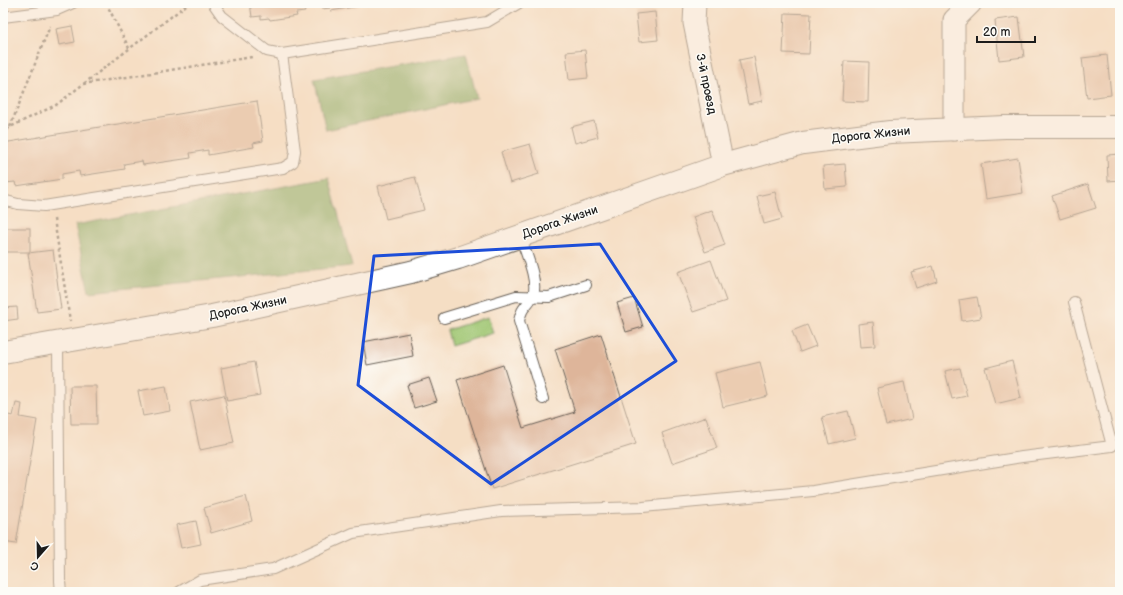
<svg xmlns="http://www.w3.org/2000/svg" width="1123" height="595" viewBox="0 0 1123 595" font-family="'Balsamiq Sans',sans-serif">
	<rect width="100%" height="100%" fill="#fdfcf7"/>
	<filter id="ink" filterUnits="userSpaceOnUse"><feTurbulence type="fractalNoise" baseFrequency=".025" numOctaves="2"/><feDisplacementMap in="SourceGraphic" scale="8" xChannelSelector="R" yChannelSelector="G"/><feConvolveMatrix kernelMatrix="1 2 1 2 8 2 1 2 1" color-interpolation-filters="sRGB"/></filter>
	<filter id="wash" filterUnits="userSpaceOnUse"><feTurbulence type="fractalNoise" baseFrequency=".012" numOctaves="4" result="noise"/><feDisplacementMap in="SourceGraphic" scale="16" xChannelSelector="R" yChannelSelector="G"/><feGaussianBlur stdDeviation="0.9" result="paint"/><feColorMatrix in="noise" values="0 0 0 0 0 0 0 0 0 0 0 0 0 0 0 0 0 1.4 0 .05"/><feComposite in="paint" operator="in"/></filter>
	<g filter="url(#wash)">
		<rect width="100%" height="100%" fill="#f5dec4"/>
		<path fill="#9ec570" stroke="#5d7046" d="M488,317L493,333L451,346L447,330Z"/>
		<g fill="#7eaa62" stroke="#4d633f">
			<path d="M466,54L477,98L326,130L314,79Z"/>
			<path d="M329,178L352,266L89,292L75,225Z"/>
		</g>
		<g id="blocks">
			<g fill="#deb59a">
				<path d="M250,3H358L359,6L331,11L330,8L322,9V6L304,9L305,12L296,13L297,16L270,20L269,18L261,19V16L252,17Z"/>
				<path d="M655,12L658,40L639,42L636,14Z"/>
				<path d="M785,13L811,14L809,54L783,53Z"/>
				<path d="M1019,17L1024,57L999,60L995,20Z"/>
				<path d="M72,26L75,42L59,45L56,29Z"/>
				<path d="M585,50L588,78L569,80L566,52Z"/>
				<path d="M1107,55L1111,95L1087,98L1082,58Z"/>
				<path d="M754,57L762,101L748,104L739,60Z"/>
				<path d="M844,61L869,62L868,102L842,101Z"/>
				<path d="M257,101L263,141L253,143L254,147L208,155V150L190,153L191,158L143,165L142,161L124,164L125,169L80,176L79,171L62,174V179L16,186L15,182L5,183L3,143Z"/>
				<path d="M594,121L598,137L575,143L571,127Z"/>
				<path d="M530,144L539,174L510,183L501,152Z"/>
				<path d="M1120,154V180L1108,181L1107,155Z"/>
				<path d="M1018,158L1023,193L986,199L981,164Z"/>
				<path d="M845,164L847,187L825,189L823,166Z"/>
				<path d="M415,177L424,210L386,219L378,186Z"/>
				<path d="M1088,184L1096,208L1060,219L1052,196Z"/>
				<path d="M775,192L782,219L764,224L757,196Z"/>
				<path d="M712,210L725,245L705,252L693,217Z"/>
				<rect x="3" y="228" width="27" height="24"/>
				<path d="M53,250L61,309L37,312L28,253Z"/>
				<path d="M711,260L726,301L693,312L678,272Z"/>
				<path d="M933,266L937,281L916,288L911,272Z"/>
				<path d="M977,297L981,318L962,321L959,300Z"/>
				<path d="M634,298L643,327L626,332L617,303Z"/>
				<path d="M17,307L18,319L3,321V308Z"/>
				<path d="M873,322L875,346L860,347L858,324Z"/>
				<path d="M807,325L816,346L800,352L792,331Z"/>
				<path d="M409,333L413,356L367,365L363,342Z"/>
				<path d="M601,334L636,444L492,489L457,380L503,365L523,428L575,412L555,349Z"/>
				<path d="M1012,361L1021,398L995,404L985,368Z"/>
				<path d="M254,362L260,395L227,401L221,368Z"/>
				<path d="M760,362L768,396L723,407L715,373Z"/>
				<path d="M960,368L967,396L952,399L945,371Z"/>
				<path d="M429,378L437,401L414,408L407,385Z"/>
				<path d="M904,382L912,419L886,425L877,388Z"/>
				<path d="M70,386H96L97,424H71Z"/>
				<path d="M166,386L170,411L143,416L138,391Z"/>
				<path d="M224,395L234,443L200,450L190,402Z"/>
				<path d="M16,403L22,404L20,417L37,420L16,544L3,542V414L13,416Z"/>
				<path d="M848,411L855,438L829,444L822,417Z"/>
				<path d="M706,417L717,448L672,463L662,433Z"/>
				<path d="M246,496L252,521L211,533L204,508Z"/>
				<path d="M196,521L201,544L181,548L176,525Z"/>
			</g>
		</g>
	</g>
	<g filter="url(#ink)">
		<use href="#blocks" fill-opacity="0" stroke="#686057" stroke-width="1"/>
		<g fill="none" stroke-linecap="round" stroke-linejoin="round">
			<g stroke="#686057" stroke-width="12">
				<g id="service">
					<path d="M213,3L222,16L267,51L282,54"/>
					<path d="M3,17L57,10L73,3"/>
					<path d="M3,200L18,204L44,206L283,168L293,162L295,151L282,54L487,22L519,3"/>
					<path d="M520,236C525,251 540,284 532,297C526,308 522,306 519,321L543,399"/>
					<path d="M444,318L516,296L549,297L586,285"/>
					<path d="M58,344L60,581L61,592"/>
					<path d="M179,592L200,580L273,569L353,533L501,511L643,507L813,491L1022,457L1112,446L1074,302"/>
				</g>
			</g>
			<g stroke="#686057" stroke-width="23">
				<g id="minor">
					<path d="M695,3L694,23L723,165"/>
					<path d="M954,130V20L971,3"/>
				</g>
			</g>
			<g stroke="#686057" stroke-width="24">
				<path id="secondary" d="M3,352L212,316L411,272L458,258L723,165L803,143L890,132L1005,127H1120"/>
			</g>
			<g stroke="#686057" stroke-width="2.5" stroke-dasharray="3 3" stroke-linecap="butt">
				<path d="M106,3L129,48"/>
				<path d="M83,84L252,57"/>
				<path d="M10,127L50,26"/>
				<path d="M3,134L10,127L56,105L189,3"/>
				<path d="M54,219L70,321"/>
			</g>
			<use href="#service" stroke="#fff" stroke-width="10"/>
			<use href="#minor" stroke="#fff" stroke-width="21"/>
			<use href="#secondary" stroke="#fff" stroke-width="22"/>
		</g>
	</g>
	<path d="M0 0H1123V595H0ZM600,244L676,361L491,484L358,385L374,256Z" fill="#f5dec4" fill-opacity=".55" fill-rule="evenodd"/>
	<path fill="none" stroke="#1d4ed8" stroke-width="3" stroke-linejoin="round" d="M600,244L676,361L491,484L358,385L374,256Z"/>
	<g text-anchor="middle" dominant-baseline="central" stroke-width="3" stroke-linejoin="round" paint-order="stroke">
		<g font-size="12" fill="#1c1c1c" stroke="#fdfcf7">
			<text transform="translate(706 84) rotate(78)">3-й проезд</text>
			<text transform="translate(871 135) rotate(-6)">Дорога Жизни</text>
			<text transform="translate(560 222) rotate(-19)">Дорога Жизни</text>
			<text transform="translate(248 308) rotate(-12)">Дорога Жизни</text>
		</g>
	</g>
	<rect width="1123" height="595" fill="none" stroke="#fdfcf7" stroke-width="16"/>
	<g transform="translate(38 557) rotate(200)" stroke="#fdfcf7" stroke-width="3" paint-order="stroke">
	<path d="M0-3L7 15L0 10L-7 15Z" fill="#1c1c1c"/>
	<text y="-6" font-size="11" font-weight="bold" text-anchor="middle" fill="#1c1c1c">С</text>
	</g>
	<path d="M977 36v6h58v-6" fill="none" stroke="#1c1c1c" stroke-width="2"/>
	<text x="983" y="36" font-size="12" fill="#1c1c1c" stroke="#fdfcf7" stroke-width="3" paint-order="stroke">20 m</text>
</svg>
